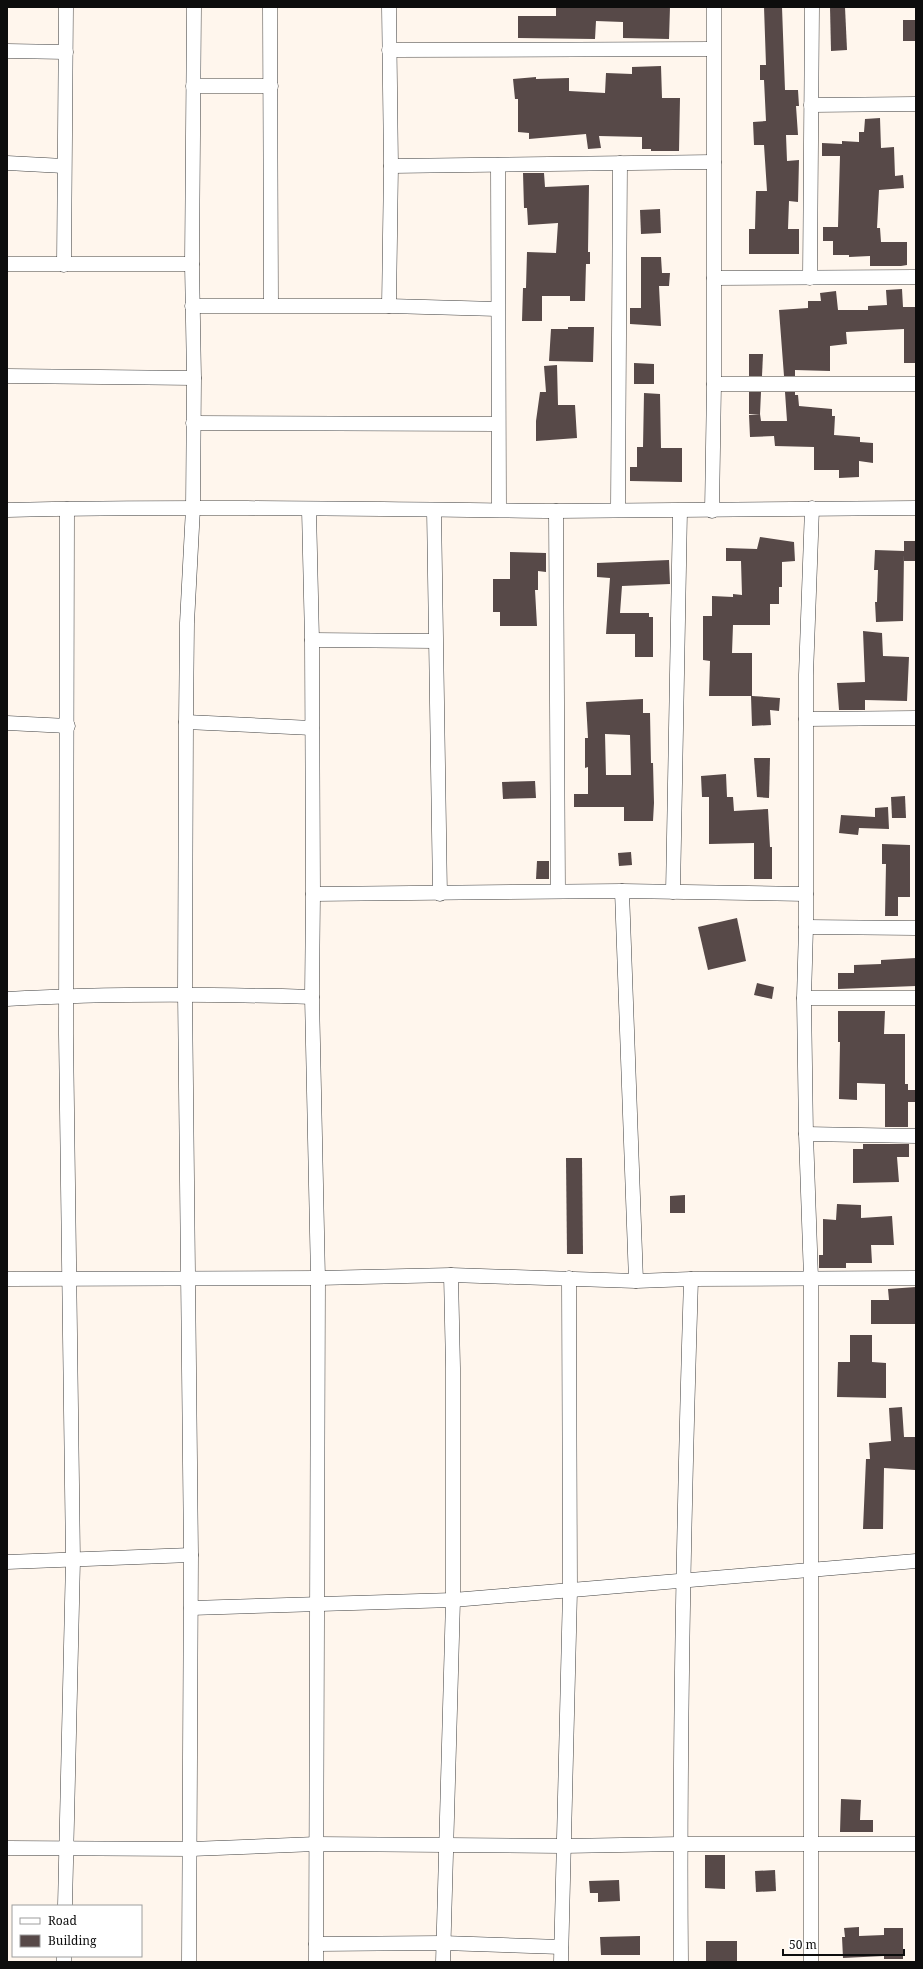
<svg xmlns="http://www.w3.org/2000/svg" width="923" height="1969" viewBox="0 0 923 1969" font-family="'Noto Serif',serif">
	<rect width="100%" height="100%" fill="#fff6ed"/>
	<g fill="#574948" fill-rule="evenodd">
		<path d="M556,7H670L669,39L623,38V22L596,21L595,39L518,38V16H556Z"/>
		<path d="M764,7H782L785,90H798L799,106H796L798,135H786L787,161L799,160L798,202L789,201L788,229H799V254H749V229H755L756,191H767L764,145H754L753,122L766,121L764,80H760V65H766Z"/>
		<path d="M830,7H845L847,50L831,51Z"/>
		<rect x="903" y="20" width="13" height="21"/>
		<path d="M661,66L662,98H680L679,151H651V149H642V137L599,136L601,148L588,149L586,134L529,139V133L518,132V99H515L513,79L536,77V79L569,78V91L605,93L606,73L632,74V67Z"/>
		<path d="M880,118L881,148L894,147L895,176L903,175L904,188L879,190L877,228H880L881,242H907V265L901,266H870V256L849,257V255H833V241H823V227H838L840,156H822V143L842,144V141L859,142V132H864L865,119Z"/>
		<path d="M523,173H544L545,187L589,185L588,252H590V264H586L585,301H570V296H542V321H522L523,288H526L527,252L556,253L558,223L528,225L527,208H524Z"/>
		<path d="M660,209L661,233L641,234L640,210Z"/>
		<path d="M641,257H661L662,273H670L669,286H659L661,326L630,324V308H641Z"/>
		<path d="M902,289L903,307H916V363H904V329L846,332L847,344L830,346V371L795,370V376H784L779,310L808,308V301H821L820,293L836,291L838,310H868V306L887,305L886,290Z"/>
		<path d="M568,327H594L593,362L549,361L551,329H568Z"/>
		<path d="M749,354H763L762,376H749Z"/>
		<path d="M634,363L654,364V384H634Z"/>
		<path d="M557,365L558,405H575L577,438L536,441V421L540,392H546L544,366Z"/>
		<path d="M749,392H761L760,414L761,421H787L785,392H795V395H798L799,406L832,409V416H835L834,435L860,437V442L873,443V463L859,461V477L839,478V470H814V447L775,446L774,436L750,437L749,415L760,414H749Z"/>
		<path d="M644,393L660,394L661,448H682V482L630,481V467H637V447H643Z"/>
		<path d="M760,537L794,542L795,561L782,562V587H779V604H770V625H733L732,653H752V696L780,698L779,711L770,710L771,725L752,726L751,696H709L710,661L703,660V616H712V596L733,597V594L742,595L741,561H726V548L757,549Z"/>
		<path d="M904,541H916V561H904V554L903,621L876,622L875,602H877L878,570H874L875,550L904,551Z"/>
		<path d="M510,552L546,553V572L538,571V590H535L537,626H500V612H493V579H510Z"/>
		<path d="M669,560L670,584L622,586L620,613H649V617H653V657H635V634H606L610,578L597,577V563Z"/>
		<path d="M863,631L882,633L883,656L909,657L907,701L865,700V710H839L837,683L865,682Z"/>
		<path d="M643,699V713H650L651,763H653L654,803L653,821H624V807H574V794H588V767L585,768V738H588L586,702ZM605,734L630,735L631,775H606Z"/>
		<path d="M754,758H770L769,798L757,797Z"/>
		<path d="M726,774L727,797H733L734,811L768,809L770,847H772V879H754V843L709,844V797H702L701,776Z"/>
		<path d="M535,781L536,798L503,799L502,782Z"/>
		<path d="M905,796L906,818H892L891,797Z"/>
		<path d="M888,807L889,829L859,828L858,835L839,833L841,815L875,817V808Z"/>
		<path d="M882,844L910,845V897H898V916H885L886,864H882Z"/>
		<path d="M631,852L632,865L619,866L618,853Z"/>
		<path d="M537,861H549V879H536Z"/>
		<path d="M737,918L746,961L708,970L698,927Z"/>
		<path d="M916,958V986L838,989V973H854V965L881,964V960Z"/>
		<path d="M757,983L774,987L772,999L754,995Z"/>
		<path d="M838,1011H885L884,1034H905V1084H908V1090H916V1102H908V1127H885V1084L857,1083V1100L839,1099L840,1042H838Z"/>
		<path d="M863,1144H909V1157H897L899,1182L853,1183V1149H863Z"/>
		<path d="M566,1158H582L583,1254H567Z"/>
		<path d="M685,1195V1213H670V1196Z"/>
		<path d="M837,1204L861,1205V1218L892,1216L894,1245H871L872,1263H846V1268H819V1255H823V1219L836,1220Z"/>
		<path d="M916,1287L915,1324H871V1300H889L888,1289Z"/>
		<path d="M850,1335H872V1362L886,1363V1398L837,1397L838,1362H850Z"/>
		<path d="M902,1407L904,1437H915V1470L884,1468L883,1529H863L866,1459H870L869,1443L891,1441L889,1408Z"/>
		<path d="M841,1799L861,1800L860,1820H873V1832H840Z"/>
		<path d="M705,1855H725V1889L705,1888Z"/>
		<path d="M775,1870L776,1891L756,1892L755,1871Z"/>
		<path d="M619,1880L620,1901L598,1902V1893H590L589,1881Z"/>
		<path d="M859,1927V1936L884,1935V1928H903V1959H884V1956L843,1958L842,1937H845L844,1928Z"/>
		<path d="M640,1936V1955H601L600,1937Z"/>
		<rect x="706" y="1941" width="31" height="21"/>
	</g>
	<g fill="none" stroke-linecap="round" stroke-linejoin="round">
		<g stroke="#404040" stroke-width="15">
			<g id="minor">
				<path d="M270,7L271,305"/>
				<path d="M389,7L391,166L389,306"/>
				<path d="M389,50L713,49"/>
				<path d="M7,51L66,52"/>
				<path d="M193,86H271"/>
				<path d="M811,105L916,104"/>
				<path d="M7,163L64,166"/>
				<path d="M498,165L499,510"/>
				<path d="M391,166L714,162"/>
				<path d="M7,264H192"/>
				<path d="M64,265L66,7"/>
				<path d="M714,278L916,277"/>
				<path d="M810,278L812,7"/>
				<path d="M192,306H389L497,309"/>
				<path d="M7,376L194,378"/>
				<path d="M714,384H916"/>
				<path d="M193,423L498,424"/>
				<path d="M7,510C190,506 373,509 555,511C675,511 796,508 916,508"/>
				<path d="M309,510L312,640L313,894L312,997L318,1278L316,1962"/>
				<path d="M434,510L440,894"/>
				<path d="M618,510L620,163"/>
				<path d="M556,511L558,891"/>
				<path d="M712,511L714,384V7"/>
				<path d="M312,640L435,641"/>
				<path d="M806,719L916,718"/>
				<path d="M186,722L312,728"/>
				<path d="M7,723L68,726"/>
				<path d="M622,891L636,1281"/>
				<path d="M673,892L680,511"/>
				<path d="M313,894L622,891L806,894"/>
				<path d="M806,927L916,928"/>
				<path d="M804,998H916"/>
				<path d="M7,999C109,993 210,994 312,997"/>
				<path d="M806,1134L916,1136"/>
				<path d="M7,1279L318,1278L451,1275L636,1281L691,1279L916,1278"/>
				<path d="M7,1562L191,1555"/>
				<path d="M191,1608L453,1600L916,1561"/>
				<path d="M7,1848L191,1849L316,1844L563,1846L680,1844H916"/>
				<path d="M65,1906L73,1560L66,1034L67,509"/>
				<path d="M316,1944L443,1943L561,1947"/>
				<path d="M64,1962V1956"/>
				<path d="M189,1962L191,1555L185,993L186,722L187,623L193,508L194,378L192,264L194,7"/>
				<path d="M443,1962L453,1600V1368L451,1275"/>
				<path d="M561,1962L570,1591L569,1278"/>
				<path d="M681,1962C679,1734 684,1506 691,1279"/>
				<path d="M811,1962V1278L806,1134L804,998L806,927V675L812,508"/>
			</g>
		</g>
		<use href="#minor" stroke="#fff" stroke-width="14"/>
	</g>
	<rect width="923" height="1969" fill="none" stroke="#0d0d0d" stroke-width="16"/>
	<rect x="12" y="1905" width="130" height="52" fill="#ffffff" stroke="#9e9e9e"/>
	<rect x="20" y="1918" width="20" height="6" fill="#ffffff" stroke="#9e9e9e"/>
	<text x="48" y="1925" font-size="12" fill="#0d0d0d">Road</text>
	<rect x="20" y="1935" width="20" height="12" fill="#574948" stroke="#9e9e9e"/>
	<text x="48" y="1945" font-size="12" fill="#0d0d0d">Building</text>
	<path d="M783 1949v6h121v-6" fill="none" stroke="#0d0d0d" stroke-width="2"/>
	<text x="789" y="1949" font-size="12" fill="#0d0d0d" stroke="#ffffff" stroke-width="3" paint-order="stroke">50 m</text>
</svg>
